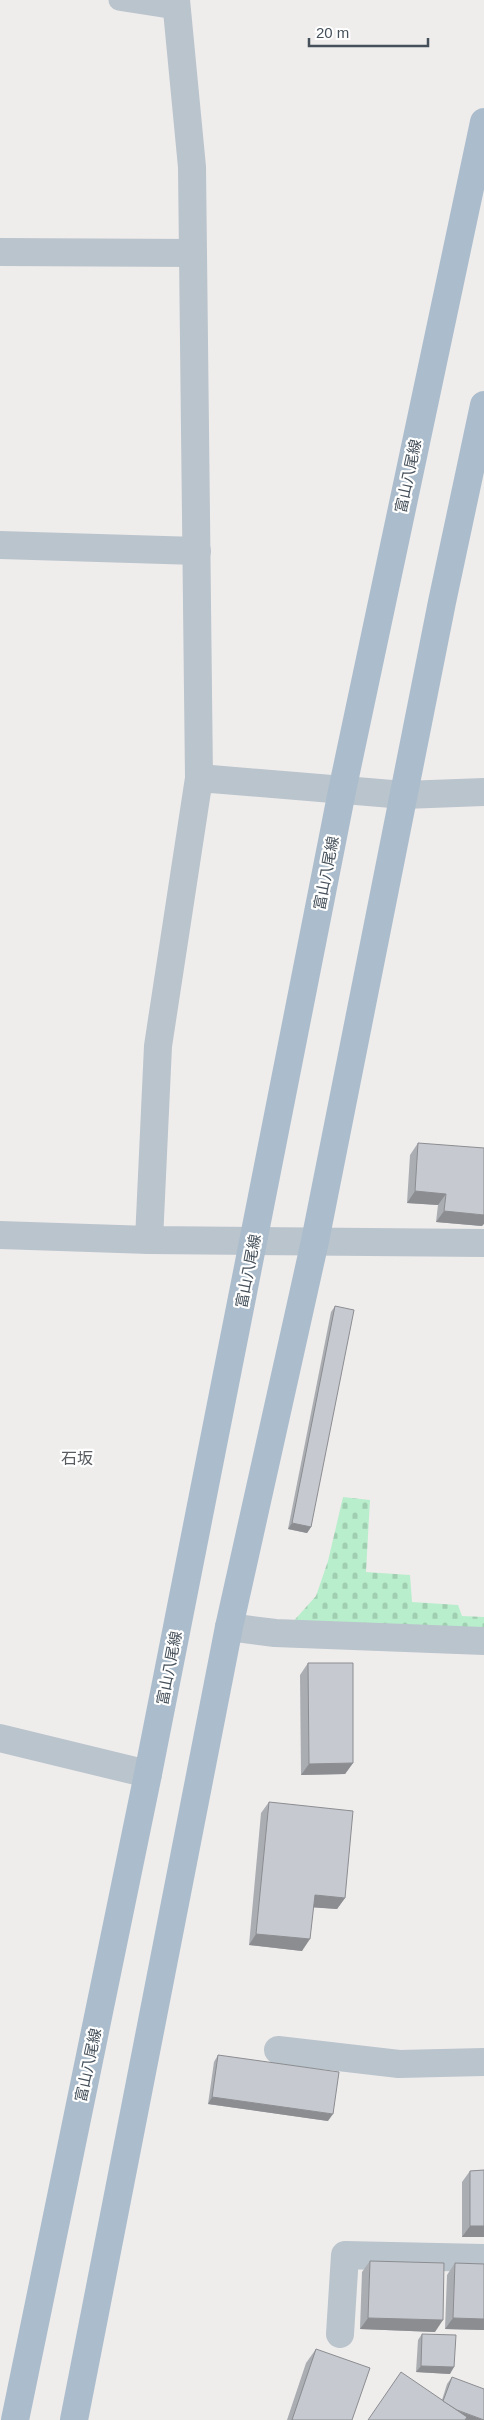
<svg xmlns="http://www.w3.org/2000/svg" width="484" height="2420" viewBox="0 0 484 2420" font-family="Arial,'Noto Sans JP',sans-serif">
	<defs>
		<pattern id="cemetery-stones" width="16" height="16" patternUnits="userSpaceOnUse" patternTransform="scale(1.25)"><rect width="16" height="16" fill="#b9eecc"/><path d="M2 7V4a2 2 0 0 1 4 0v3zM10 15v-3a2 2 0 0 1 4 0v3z" fill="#a0ceb1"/></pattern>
	</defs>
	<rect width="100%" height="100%" fill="#efecec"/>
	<path fill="url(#cemetery-stones)" d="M343,1497L370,1500L366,1572L410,1575L412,1602L458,1605L462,1616L484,1617V1639L290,1625L316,1596L328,1561Z"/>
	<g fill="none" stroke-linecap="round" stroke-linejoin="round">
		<path stroke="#bac4cc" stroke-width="21" d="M119,0L177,9"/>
		<g stroke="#bac4cc" stroke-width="28">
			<path d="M176,0L192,167L199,778"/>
			<path d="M0,252L193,253"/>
			<path d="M0,545L197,551"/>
			<path d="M0,1235L149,1240L484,1243"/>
			<path d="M149,1240L158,1046L199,778L404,795L484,792"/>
			<path d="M229,1627L275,1633L484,1641"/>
			<path d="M0,1738L148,1774"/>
			<path d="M278,2050L399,2064L484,2062"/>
			<path d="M340,2334L345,2255L484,2258"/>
		</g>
		<g stroke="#abbdcc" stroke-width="28">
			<path d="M15,2420L148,1774L342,791L484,122"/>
			<path d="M74,2420L229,1627L315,1241L442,602L484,405"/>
		</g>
	</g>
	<g fill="#aaadb2">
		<path d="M418,1143L482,1226L436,1222L438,1205L407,1203L410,1155Z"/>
		<path d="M335,1306L311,1527L307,1533L288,1529L331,1312Z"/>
		<path d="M308,1663L353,1763L345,1774L301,1775L300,1675Z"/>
		<path d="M269,1802L345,1898L337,1909L313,1907L302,1951L249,1945L261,1813Z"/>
		<path d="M218,2055L328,2121L208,2104L214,2062Z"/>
		<path d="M484,2170V2237H462V2182L470,2171Z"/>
		<path d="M370,2261L435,2332L360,2329L362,2272Z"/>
		<path d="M455,2263L484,2264V2330L445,2329L447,2275Z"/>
		<path d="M422,2334L450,2374L416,2372L418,2340Z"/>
		<path d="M316,2349L352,2420H287L306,2363Z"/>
		<path d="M452,2377L484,2420L442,2400L447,2384Z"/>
	</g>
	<g fill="#8b8d91">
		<path d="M415,1191L446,1194L438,1205L407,1203Z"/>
		<path d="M444,1211L484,1215V1224L482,1226L436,1222Z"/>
		<path d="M292,1523L311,1527L307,1533L288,1529Z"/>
		<path d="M353,1763L345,1774L301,1775L309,1764Z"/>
		<path d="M315,1895L345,1898L337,1909L307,1907Z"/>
		<path d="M256,1934L310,1939L302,1951L249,1945Z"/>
		<path d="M212,2097L333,2114L328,2121L208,2104Z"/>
		<path d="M470,2226H484V2237H462Z"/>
		<path d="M368,2318L443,2320L435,2332L360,2329Z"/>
		<path d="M453,2318L484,2319V2330L445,2329Z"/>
		<path d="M421,2366L454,2367L450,2374L416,2372Z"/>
		<path d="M442,2405L484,2420H461Z"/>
	</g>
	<g fill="#c6c9cf" stroke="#8b8d91">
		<path d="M418,1143L484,1148V1215L444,1211L446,1194L415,1191Z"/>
		<path d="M335,1306L354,1310L311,1527L292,1523Z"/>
		<path d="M308,1663H353V1763L309,1764Z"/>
		<path d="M269,1802L353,1811L345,1898L315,1895L310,1939L256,1934Z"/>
		<path d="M218,2055L339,2072L333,2114L212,2097Z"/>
		<path d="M484,2170V2226H470V2171Z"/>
		<path d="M370,2261L444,2263L443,2320L368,2318Z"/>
		<path d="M455,2263L484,2264V2319L453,2318Z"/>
		<path d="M422,2334L456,2335L454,2367L421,2366Z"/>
		<path d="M316,2349L370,2368L352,2420H292Z"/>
		<path d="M401,2372L467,2417L465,2420H368Z"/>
		<path d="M452,2377L484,2389V2420L457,2410L443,2401Z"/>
	</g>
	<g text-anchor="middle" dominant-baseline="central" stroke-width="4.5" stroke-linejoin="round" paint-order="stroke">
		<g font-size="15" fill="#45505a" stroke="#fff">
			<text transform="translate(408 476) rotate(-78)">富山八尾線</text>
			<text transform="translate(326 873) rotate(-79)">富山八尾線</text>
			<text transform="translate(248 1271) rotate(-79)">富山八尾線</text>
			<text transform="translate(169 1668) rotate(-79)">富山八尾線</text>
			<text transform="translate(88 2065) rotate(-78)">富山八尾線</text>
		</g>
		<g font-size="16" fill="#595d61" stroke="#fff">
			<text x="77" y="1458">石坂</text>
		</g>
	</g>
	<path d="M309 38v8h119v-8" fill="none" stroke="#45505a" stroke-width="2.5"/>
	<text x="316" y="38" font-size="15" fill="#45505a" stroke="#ffffff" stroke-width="4" paint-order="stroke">20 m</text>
</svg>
